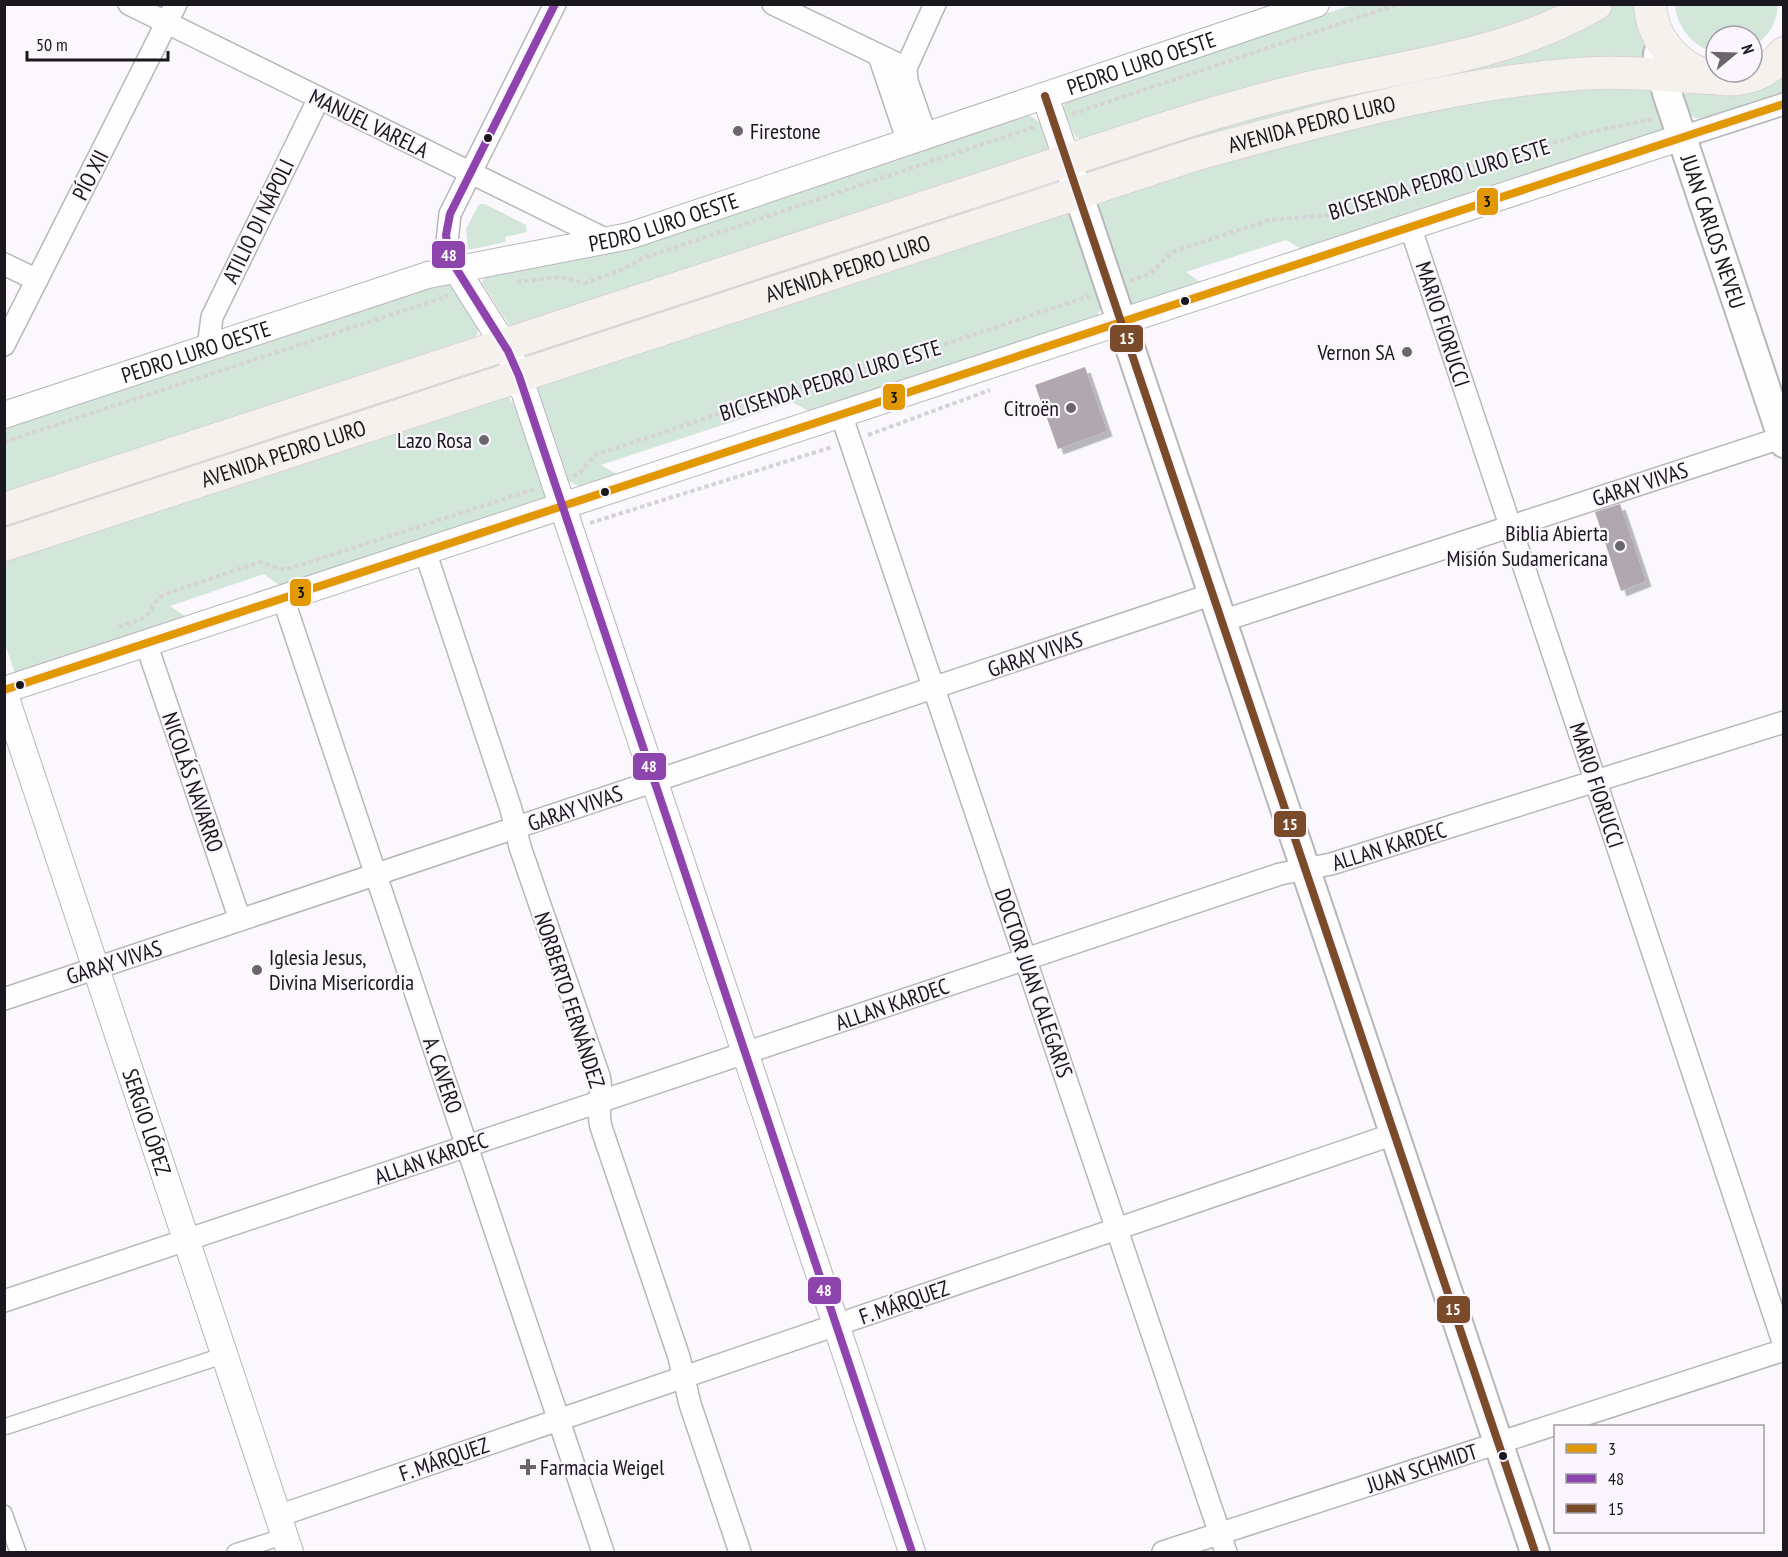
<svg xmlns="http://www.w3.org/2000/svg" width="1788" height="1557" viewBox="0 0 1788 1557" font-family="'PT Sans Narrow',sans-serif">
	<defs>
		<filter id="shadow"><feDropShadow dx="5.5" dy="5.5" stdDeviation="0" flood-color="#0004"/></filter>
	</defs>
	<rect width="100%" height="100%" fill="#faf8fc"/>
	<g fill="#d3e6da">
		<path d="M1352,5H1576L1546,19L1081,140L1074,135L1063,107L1066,101Z"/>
		<path d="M1613,5H1637V19L1649,58L1089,179L1085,168L1087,163L1594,16Z"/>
		<path d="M1675,5L1778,4V5C1777,23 1768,38 1752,47V36H1716V53C1693,47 1677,28 1675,5Z"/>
		<path d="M1783,69V92L1703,118H1695L1686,111L1683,94L1736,91Z"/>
		<path d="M1609,83L1652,89L1663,130L1301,249L1286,240L1186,272L1200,282L1130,304L1099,210L1100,202L1181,169L1489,95Z"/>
		<path d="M1022,115C1043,115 1044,134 1050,150L512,329L482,283L485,275Z"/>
		<path d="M1056,181L979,206L936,230L530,356L533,352Z"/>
		<path d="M479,204H485L526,225L527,232L505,237L506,242L468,250L466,229Z"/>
		<path d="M1070,208L1103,306L1094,319L812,413L792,402L601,465L620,476L582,488L568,481L536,385Z"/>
		<path d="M447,281L450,282L477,324L478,332L475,339L5,498L4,426Z"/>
		<path d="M493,359L500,368L5,536L4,517Z"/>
		<path d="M508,396L514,405L546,496L545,501L283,588L264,574L170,606L189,619L15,673L5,644L4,555Z"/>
	</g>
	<g fill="#b0a7af" filter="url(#shadow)">
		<path d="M1085,367L1107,431L1058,449L1035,385Z"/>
		<path d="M1620,504L1646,581L1621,591L1595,512Z"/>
	</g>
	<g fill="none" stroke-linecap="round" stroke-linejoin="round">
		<g stroke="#b9b6bb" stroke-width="18">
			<g id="pedestrian">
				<path d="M4,1427L225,1355"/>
				<path d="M4,1513L18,1552"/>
				<path d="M235,1552L285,1536"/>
			</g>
		</g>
		<g stroke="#b9b6bb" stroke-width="24">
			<g id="minor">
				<path d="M129,4L609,241"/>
				<path d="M773,4L906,68"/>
				<path d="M879,56L908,142"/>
				<path d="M926,136L907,81L906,68L935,4"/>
				<path d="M1682,137L1784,104"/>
				<path d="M1410,226L1784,1345"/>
				<path d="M4,264L37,280"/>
				<path d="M456,269L447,242L450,214L555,4"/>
				<path d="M4,345L176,4"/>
				<path d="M208,348L212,317L319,98"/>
				<path d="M841,414L1226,1552"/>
				<path d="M425,551L511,809L520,847L599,1076C604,1094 596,1110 601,1127L679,1357L690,1404L740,1552"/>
				<path d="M283,598L603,1552"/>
				<path d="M1222,621L1784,437"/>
				<path d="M146,643L240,920"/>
				<path d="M4,999L1213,594"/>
				<path d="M4,1301L1280,874L1331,864L1784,722"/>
				<path d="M278,1516L1394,1134"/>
				<path d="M1163,1552L1784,1350"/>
			</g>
		</g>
		<g stroke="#b9b6bb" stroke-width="28">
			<g id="tertiary">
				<path d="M1045,96L1067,160"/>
				<path d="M456,269L508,351L519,376L912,1552"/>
				<path id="s1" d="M4,415L428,275L629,236L1316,4"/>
				<path d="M4,690L1682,137"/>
				<path id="s2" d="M4,692L290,1552"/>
			</g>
		</g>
		<g stroke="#b9b6bb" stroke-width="32">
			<g id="secondary">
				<path id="s3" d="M1658,54L1667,93L1784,443"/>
				<path d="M1067,160L1535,1552"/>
			</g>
		</g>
		<g stroke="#d4d3d6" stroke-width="34">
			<g id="primary">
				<path d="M1650,4C1653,70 1739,108 1784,53"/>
				<path d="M4,509L1160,130C1213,113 1267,97 1322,85C1415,64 1512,54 1596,4"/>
				<path id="s4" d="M4,545L1197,154C1327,119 1460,80 1595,73C1633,71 1671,76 1709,78"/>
			</g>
		</g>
		<g stroke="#d5d3d5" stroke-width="4" stroke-dasharray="4.5 3" stroke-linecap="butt">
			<path d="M1072,114L1398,4"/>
			<path d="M1130,281L1151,273L1172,252L1269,220L1332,215L1581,134L1653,119"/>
			<path d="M517,282L560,277L585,283L619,271L643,258L1034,127"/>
			<path d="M868,435L990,390"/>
			<path d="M4,442L448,296"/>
			<path d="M573,476L580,473L595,455L800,387L850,376L1089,296"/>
			<path d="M590,523L832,447"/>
			<path d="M119,627L146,617L158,599L165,594L260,562L281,569L291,568L535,489"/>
		</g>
		<use href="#pedestrian" stroke="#fefeff" stroke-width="15"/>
		<use href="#minor" stroke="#fefeff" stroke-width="21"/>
		<use href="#tertiary" stroke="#fefeff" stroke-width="26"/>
		<use href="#secondary" stroke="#fefeff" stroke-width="28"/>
		<use href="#primary" stroke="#f5f1ed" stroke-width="32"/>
		<g stroke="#fbf6fe" stroke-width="12">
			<path id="bus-1" d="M4,690L1784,104"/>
		</g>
		<g stroke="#fbf6fe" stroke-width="12">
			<path id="bus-2" d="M555,4L450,214L446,235L449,257L508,351L519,376L912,1552"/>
		</g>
		<g stroke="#fbf6fe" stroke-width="12">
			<path id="bus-3" d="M1045,96L1535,1552"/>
		</g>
		<use href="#bus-1" stroke="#e19803" stroke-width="8"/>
		<use href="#bus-2" stroke="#8e44ad" stroke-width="8"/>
		<use href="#bus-3" stroke="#7a4b2a" stroke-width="8"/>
	</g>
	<g fill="#69666c" stroke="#fbf6fe" stroke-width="2">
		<circle cx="738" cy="131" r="6"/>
		<circle cx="1407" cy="352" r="6"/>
		<circle cx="1071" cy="408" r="6"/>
		<circle cx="484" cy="440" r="6"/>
		<circle cx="1620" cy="546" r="6"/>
		<circle cx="257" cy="970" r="6"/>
		<path d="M525 1458h6v6h6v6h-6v6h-6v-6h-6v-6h6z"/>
	</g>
	<g fill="#1b171e" stroke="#fbf6fe" stroke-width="2">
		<circle cx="488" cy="138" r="5"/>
		<circle cx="1185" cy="301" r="5"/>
		<circle cx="605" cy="492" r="5"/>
		<circle cx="20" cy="685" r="5"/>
		<circle cx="1503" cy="1456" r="5"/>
	</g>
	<g text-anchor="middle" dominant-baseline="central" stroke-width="4.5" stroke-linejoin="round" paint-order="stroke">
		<g font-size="22" fill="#1b171e" stroke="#fbf6fe">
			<text stroke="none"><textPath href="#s1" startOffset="1192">PEDRO LURO OESTE</textPath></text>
			<text transform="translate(369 123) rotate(26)">MANUEL VARELA</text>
			<text stroke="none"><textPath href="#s4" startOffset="1374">AVENIDA PEDRO LURO</textPath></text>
			<text transform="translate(90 175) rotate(-63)">PÍO XII</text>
			<text transform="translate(1439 179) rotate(-17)">BICISENDA PEDRO LURO ESTE</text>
			<text transform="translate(258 221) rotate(-64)">ATILIO DI NÁPOLI</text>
			<text stroke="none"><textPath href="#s1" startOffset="688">PEDRO LURO OESTE</textPath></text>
			<text stroke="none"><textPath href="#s3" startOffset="186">JUAN CARLOS NEVEU</textPath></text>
			<text stroke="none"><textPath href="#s4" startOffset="888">AVENIDA PEDRO LURO</textPath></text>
			<text transform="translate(1443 324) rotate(72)">MARIO FIORUCCI</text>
			<text stroke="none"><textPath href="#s1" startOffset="202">PEDRO LURO OESTE</textPath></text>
			<text transform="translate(830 380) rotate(-17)">BICISENDA PEDRO LURO ESTE</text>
			<text stroke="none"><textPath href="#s4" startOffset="294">AVENIDA PEDRO LURO</textPath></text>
			<text transform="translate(1640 484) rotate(-18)">GARAY VIVAS</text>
			<text transform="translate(1035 654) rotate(-19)">GARAY VIVAS</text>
			<text transform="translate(193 782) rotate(71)">NICOLÁS NAVARRO</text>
			<text transform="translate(1597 785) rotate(72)">MARIO FIORUCCI</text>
			<text transform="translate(575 808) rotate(-19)">GARAY VIVAS</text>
			<text transform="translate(1389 846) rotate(-17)">ALLAN KARDEC</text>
			<text transform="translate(114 962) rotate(-18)">GARAY VIVAS</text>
			<text transform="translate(1034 983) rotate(71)">DOCTOR JUAN CALEGARIS</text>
			<text transform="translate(570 1000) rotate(72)">NORBERTO FERNÁNDEZ</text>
			<text transform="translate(892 1004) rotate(-19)">ALLAN KARDEC</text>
			<text transform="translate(443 1075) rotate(71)">A. CAVERO</text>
			<text stroke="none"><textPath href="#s2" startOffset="453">SERGIO LÓPEZ</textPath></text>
			<text transform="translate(431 1158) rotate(-19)">ALLAN KARDEC</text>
			<text transform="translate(904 1302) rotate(-19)">F. MÁRQUEZ</text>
			<text transform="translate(444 1459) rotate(-19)">F. MÁRQUEZ</text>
			<text transform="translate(1422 1468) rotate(-18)">JUAN SCHMIDT</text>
		</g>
		<g font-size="22" fill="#1b171e" stroke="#fbf6fe" text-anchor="end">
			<text x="750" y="131" text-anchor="start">Firestone</text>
			<text x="1395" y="352">Vernon SA</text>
			<text x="1059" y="408">Citroën</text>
			<text x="472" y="440">Lazo Rosa</text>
			<text x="1608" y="533">Biblia Abierta<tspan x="1608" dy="25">Misión Sudamericana</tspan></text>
			<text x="269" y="957" text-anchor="start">Iglesia Jesus,<tspan x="269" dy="25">Divina Misericordia</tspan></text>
			<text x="540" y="1467" text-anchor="start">Farmacia Weigel</text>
		</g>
	</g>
	<g stroke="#fbf6fe" stroke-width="2">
		<rect x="1476" y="187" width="23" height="29" rx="6" fill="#e19803"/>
		<rect x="431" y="240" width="35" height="29" rx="6" fill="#8e44ad"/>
		<rect x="1109" y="324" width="35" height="29" rx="6" fill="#7a4b2a"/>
		<rect x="882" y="383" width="24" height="28" rx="6" fill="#e19803"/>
		<rect x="289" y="578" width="23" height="29" rx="6" fill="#e19803"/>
		<rect x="632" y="752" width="35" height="29" rx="6" fill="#8e44ad"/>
		<rect x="1273" y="810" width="34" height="28" rx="6" fill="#7a4b2a"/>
		<rect x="807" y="1276" width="35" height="29" rx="6" fill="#8e44ad"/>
		<rect x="1436" y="1295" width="35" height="29" rx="6" fill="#7a4b2a"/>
	</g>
	<g font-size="16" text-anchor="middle" font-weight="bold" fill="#fff">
		<text x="449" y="261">48</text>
		<text x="1127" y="344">15</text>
		<text x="649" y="772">48</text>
		<text x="1290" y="830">15</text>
		<text x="824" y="1296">48</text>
		<text x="1453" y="1315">15</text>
	</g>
	<g font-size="16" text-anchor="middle" font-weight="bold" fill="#111">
		<text x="1487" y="207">3</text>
		<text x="894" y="403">3</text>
		<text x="301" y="598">3</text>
	</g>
	<rect width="1788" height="1557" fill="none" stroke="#1b171e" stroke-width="12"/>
	<rect x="1554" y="1425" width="210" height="108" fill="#fbf6fe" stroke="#a19da4" stroke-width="1.5"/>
	<rect x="1566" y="1444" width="30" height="9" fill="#e19803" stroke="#a19da4" stroke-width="1.5"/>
	<text x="1608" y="1455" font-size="18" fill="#1b171e">3</text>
	<rect x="1566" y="1474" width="30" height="9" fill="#8e44ad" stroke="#a19da4" stroke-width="1.5"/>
	<text x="1608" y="1485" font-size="18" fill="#1b171e">48</text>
	<rect x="1566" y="1504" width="30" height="9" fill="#7a4b2a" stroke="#a19da4" stroke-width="1.5"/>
	<text x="1608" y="1515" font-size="18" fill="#1b171e">15</text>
	<g transform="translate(1734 54) rotate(71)"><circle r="28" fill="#fbf6fe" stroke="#a19da4" stroke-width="1.5"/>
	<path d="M0-4.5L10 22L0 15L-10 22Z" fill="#69666c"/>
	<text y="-9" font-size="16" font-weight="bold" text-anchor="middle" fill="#1b171e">N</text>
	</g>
	<path d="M27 51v9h141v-9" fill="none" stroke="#1b171e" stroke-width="3"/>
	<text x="36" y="51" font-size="18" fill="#1b171e" stroke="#fbf6fe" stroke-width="4.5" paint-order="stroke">50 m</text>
</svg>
